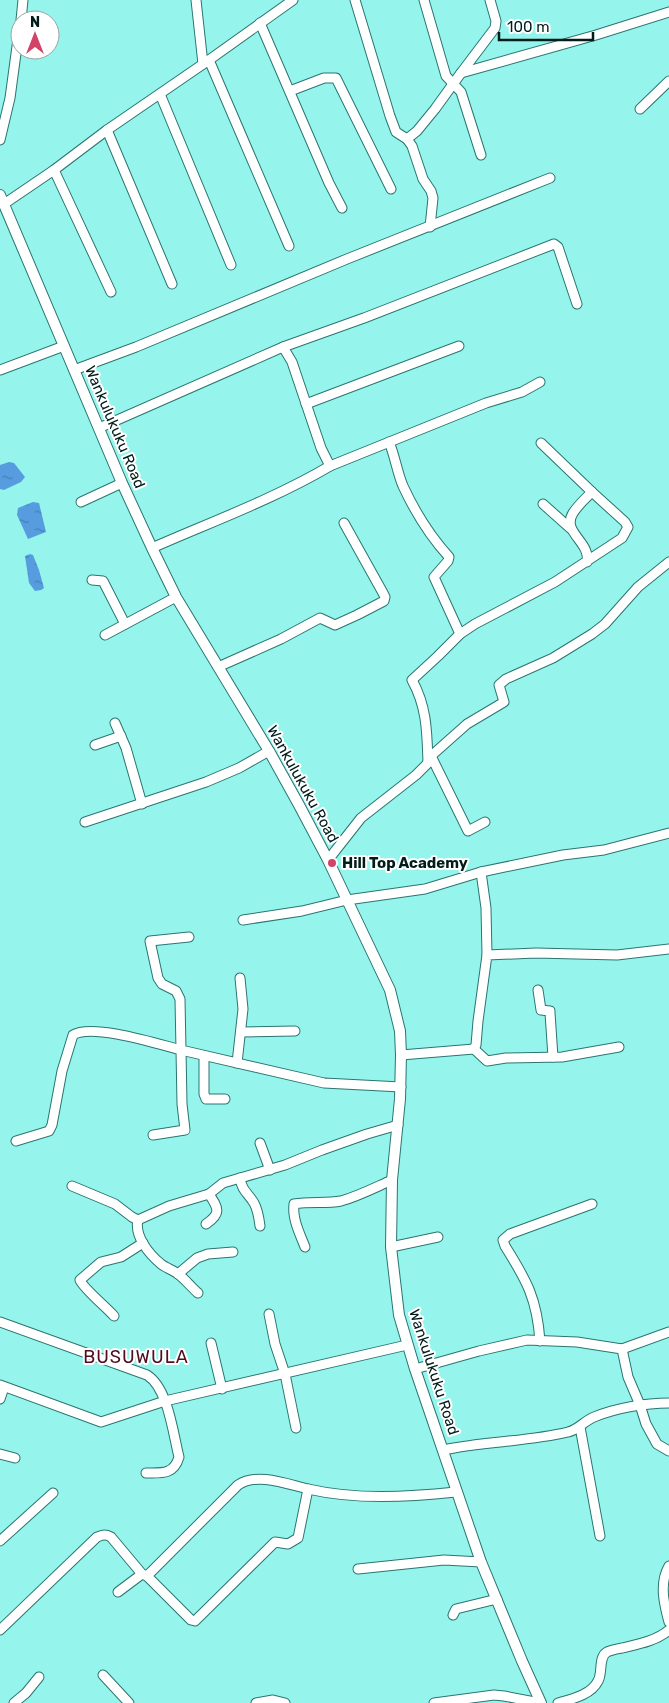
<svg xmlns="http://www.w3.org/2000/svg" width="669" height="1703" viewBox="0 0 669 1703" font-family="Rubik,sans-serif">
	<defs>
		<pattern id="water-ripples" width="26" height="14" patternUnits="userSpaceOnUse" patternTransform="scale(1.25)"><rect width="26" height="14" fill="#569cdf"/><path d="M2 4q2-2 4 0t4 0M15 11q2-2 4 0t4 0" fill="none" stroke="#457fb4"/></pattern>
	</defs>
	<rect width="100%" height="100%" fill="#95f5ed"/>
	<g fill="url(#water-ripples)">
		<path d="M9,462L14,463L25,477L21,482L4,490L0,489V465Z"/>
		<path d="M33,502L39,503L46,532L28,539L17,515L18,508Z"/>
		<path d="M30,554L33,555L39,570L44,588L41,590L35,591L29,583L25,556Z"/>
	</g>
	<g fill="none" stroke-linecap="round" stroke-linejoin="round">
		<g stroke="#2a7570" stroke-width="11">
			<g id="minor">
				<path d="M196,0L203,64"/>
				<path d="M355,0L390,116L396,132L407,139L417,131L435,109L461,73L596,35L669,12"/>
				<path d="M424,0L446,76L461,92L481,155"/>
				<path d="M21,20L23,0"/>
				<path d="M260,23L329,183L342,208"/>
				<path d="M209,60L289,246"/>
				<path d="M461,73L495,28L496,21L490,0"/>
				<path d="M290,91L324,78H336L391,189"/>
				<path d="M160,94L231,265"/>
				<path d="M640,109L669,81"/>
				<path d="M107,130L172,284"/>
				<path d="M407,139L412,146L423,179L431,191L433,198L430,227"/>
				<path d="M0,140L10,98L20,24"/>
				<path d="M54,170L111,292"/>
				<path d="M4,204L54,170L107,130L209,60L293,0"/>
				<path d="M283,347L292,362L321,448L330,466L486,403L522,392L540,382"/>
				<path d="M0,370L64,346"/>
				<path d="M74,370L136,347L347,259L550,178"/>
				<path d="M306,404L459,346"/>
				<path d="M99,428L283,347L364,318L554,244L558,247L577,304"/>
				<path d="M389,442C395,456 397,472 403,486C415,512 430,536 449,557L448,561L434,577L460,634"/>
				<path d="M541,443L592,492"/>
				<path d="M81,502L122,483"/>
				<path d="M543,504L571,529"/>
				<path d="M152,548C211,522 274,499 330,466"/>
				<path d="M92,580L103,581L125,624"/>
				<path d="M105,635L176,597"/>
				<path d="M218,667L281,639L320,618L335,625L357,615L384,601L385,597L383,593L344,523"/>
				<path d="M115,723L126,748L142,804"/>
				<path d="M95,745L121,736"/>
				<path d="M431,756L468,831L485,822"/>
				<path d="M428,762L431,756L467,724L504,702L499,685L506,679L553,658L592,634L605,624L638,587L669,562"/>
				<path d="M85,822L206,782L239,768L269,751"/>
				<path d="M328,860L361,818L416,775L428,763C427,732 427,707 412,680L438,656L460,634L475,624L555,582L622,538L628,527L625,522L592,492C586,498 578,505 573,513C561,532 591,542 587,562"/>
				<path d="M481,872L486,908L487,955"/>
				<path d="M243,920L302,911L347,900L425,889L481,872L563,855L604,850L669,833"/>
				<path d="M189,937L150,941L158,978L162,984L176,991L180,999L181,1050L324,1083L401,1087"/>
				<path d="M538,990L541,1010L550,1011V1013L553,1057"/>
				<path d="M241,1032L295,1031"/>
				<path d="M474,1049L476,1045L478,1021L487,955L536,953L617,955L669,949"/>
				<path d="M474,1049L487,1061L506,1058L562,1057L619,1047"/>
				<path d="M401,1055L474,1049"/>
				<path d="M204,1056V1094L206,1099H225"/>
				<path d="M237,1063L243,1009L240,978"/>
				<path d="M16,1141L49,1131L52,1125L62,1071L73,1035C92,1023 158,1044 181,1050L182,1104L185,1130L153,1135"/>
				<path d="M260,1143L270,1170"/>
				<path d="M240,1178C242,1191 248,1193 254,1203C258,1210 259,1218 260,1226"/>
				<path d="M72,1186L115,1204L132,1217L138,1220L169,1206L209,1194L223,1183L285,1165L322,1150L367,1134L398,1125"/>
				<path d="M138,1220C134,1236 149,1254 161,1264C166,1268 173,1270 178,1274C185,1279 191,1287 198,1293"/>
				<path d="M206,1224C222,1213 218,1208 209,1194"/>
				<path d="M305,1247C300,1234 292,1219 294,1204C310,1201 326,1204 341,1201C359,1196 376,1187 392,1180"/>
				<path d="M391,1247L438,1237"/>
				<path d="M178,1274L197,1258L208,1254L233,1252"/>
				<path d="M269,1314L275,1344L285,1374L296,1428"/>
				<path d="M114,1316C107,1308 82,1287 80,1280L101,1262L121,1257L143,1243"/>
				<path d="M0,1322L147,1375C168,1388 173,1433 179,1457C174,1475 161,1473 146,1473"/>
				<path d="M540,1341C537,1299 527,1281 505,1246L503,1240L510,1234L592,1204"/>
				<path d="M211,1343L222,1389"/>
				<path d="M622,1349L628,1377L640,1405L646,1424L657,1444L669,1451"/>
				<path d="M415,1369L479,1351L527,1340L577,1342L622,1349L669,1332"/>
				<path d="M0,1385L101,1422L165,1401L407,1345"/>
				<path d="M0,1399L4,1387"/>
				<path d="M580,1427L600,1536"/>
				<path d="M443,1450C484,1441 527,1442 568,1432C578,1430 584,1421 594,1417C616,1408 645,1403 669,1403"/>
				<path d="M0,1454L15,1458"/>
				<path d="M0,1541L53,1493"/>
				<path d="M669,1566C659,1583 664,1604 669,1622"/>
				<path d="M358,1569L444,1560L481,1562"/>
				<path d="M147,1576L191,1620L195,1621L275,1542L288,1544L298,1538L308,1489"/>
				<path d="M118,1592L142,1574"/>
				<path d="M453,1615L456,1609L497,1599"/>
				<path d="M0,1630L97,1537C103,1535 105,1534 111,1537L142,1574L147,1576L238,1485C257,1472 287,1484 308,1489C356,1500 408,1497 456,1492"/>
				<path d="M103,1675L129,1703"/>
				<path d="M14,1703L26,1693L39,1677"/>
				<path d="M256,1703L273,1700L285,1703"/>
				<path d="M434,1703L494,1695L504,1696L540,1703"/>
				<path d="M558,1703C572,1699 591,1695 598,1681C603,1673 598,1657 607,1652C611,1650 617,1649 622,1648C639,1644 656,1641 669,1630"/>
			</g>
		</g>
		<g stroke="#2a7570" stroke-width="12">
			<path id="major" d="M0,195L122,483L152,548L176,597L269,751L299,805L328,860L390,990L400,1031L401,1055L400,1099L392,1180L391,1247L399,1315L415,1369L481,1562L522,1661L541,1703"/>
		</g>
		<use href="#minor" stroke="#fff" stroke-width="9"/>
		<use href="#major" stroke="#fff" stroke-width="10"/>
	</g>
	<circle fill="#d24368" stroke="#fff" stroke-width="2" cx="332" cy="863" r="5"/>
	<g text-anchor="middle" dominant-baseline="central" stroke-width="4" stroke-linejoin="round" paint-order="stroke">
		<g font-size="15" fill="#001d1b" stroke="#fff">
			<text transform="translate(115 427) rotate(67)">Wankulukuku Road</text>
			<text transform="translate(303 784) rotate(61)">Wankulukuku Road</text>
			<text transform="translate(434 1372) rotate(72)">Wankulukuku Road</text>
		</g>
		<g font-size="15" font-weight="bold" fill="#001d1b" stroke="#fff" text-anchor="start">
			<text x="342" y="863">Hill Top Academy</text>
		</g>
		<g font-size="18" letter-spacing="1" fill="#510c20" stroke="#fff">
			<text x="136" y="1357">BUSUWULA</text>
		</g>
	</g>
	<g transform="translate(35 35)"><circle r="24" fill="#ffffff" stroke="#99a5a4"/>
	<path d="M0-4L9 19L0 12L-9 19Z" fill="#d24368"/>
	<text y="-8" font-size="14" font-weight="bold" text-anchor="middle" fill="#001d1b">N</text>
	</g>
	<path d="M499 32v8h94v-8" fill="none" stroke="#001d1b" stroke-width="2.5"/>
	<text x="507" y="32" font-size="15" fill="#001d1b" stroke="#ffffff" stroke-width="4" paint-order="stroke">100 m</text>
</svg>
